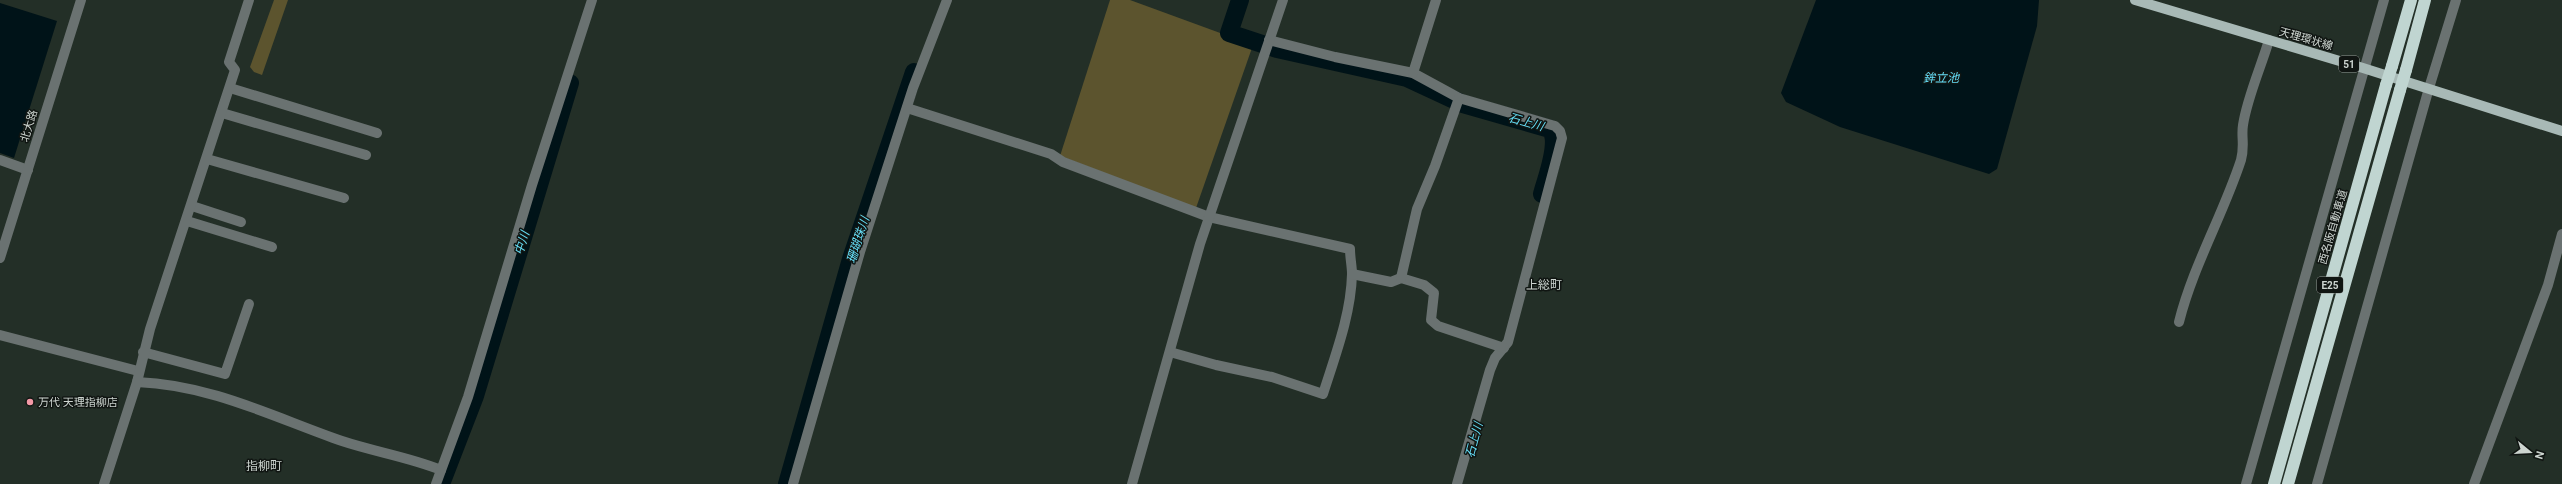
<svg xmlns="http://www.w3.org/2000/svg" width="2562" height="484" viewBox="0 0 2562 484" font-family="Roboto,'Noto Sans JP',sans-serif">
	<rect width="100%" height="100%" fill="#232f27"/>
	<g fill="#5c542e">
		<path d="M274,0H288L262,75L254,72L250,67Z"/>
		<path d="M1110,0H1130L1253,45L1196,208L1060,156Z"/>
	</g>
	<g fill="#001318">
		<path d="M1816,0H2039L2037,26L1997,169L1989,174L1840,127L1786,102L1781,93Z"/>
		<path d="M0,3L57,21L14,158L0,153Z"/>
	</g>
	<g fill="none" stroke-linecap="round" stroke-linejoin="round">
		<g stroke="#001318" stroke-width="18">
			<path d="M1240,0L1229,33L1277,49L1407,78L1463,104L1550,129C1561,142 1546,178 1542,194"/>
			<path d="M441,484L475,396L570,83"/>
			<path d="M787,484L851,259L914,72"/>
		</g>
		<g stroke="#6a7271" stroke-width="10">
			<path d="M1269,40L1335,57L1413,73L1459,98L1555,126L1560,131L1562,138L1508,342L1495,358L1490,370L1457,484"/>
			<path d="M1413,73L1436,0"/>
			<path d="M230,88L377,133"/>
			<path d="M907,108L1051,154L1063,162L1209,217L1350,249C1350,258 1352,266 1352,274C1351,315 1335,356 1323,394L1272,377L1216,365L1170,352"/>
			<path d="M222,113L366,155"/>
			<path d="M207,159L344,198"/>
			<path d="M0,160L28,170"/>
			<path d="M192,206L241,222"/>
			<path d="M187,221L272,247"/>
			<path d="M0,258L81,0"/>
			<path d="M1352,274L1391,282L1401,278L1424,285L1434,293L1431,320L1438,326L1504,348"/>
			<path d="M1401,278L1417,209L1435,166L1459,98"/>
			<path d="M2179,322C2193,266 2223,215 2241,160C2245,145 2241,137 2243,125C2247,98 2261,67 2269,40"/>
			<path d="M0,335L138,371"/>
			<path d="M143,352L225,374L249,304"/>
			<path d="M137,382C212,385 273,417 342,441C375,452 409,457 441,470"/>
			<path d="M104,484L137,382L150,329L235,70L229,62L249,0"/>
			<path d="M436,484L468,397L532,185L592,0"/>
			<path d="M793,484L860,252L913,88L947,0"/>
			<path d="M1132,484L1200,244L1283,0"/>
			<path d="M2246,484L2384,0"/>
			<path d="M2317,484L2429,88L2456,0"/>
			<path d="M2474,484L2548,285L2562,234"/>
		</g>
		<path stroke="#a8b9b6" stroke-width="10" d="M2135,0L2363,68L2562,131"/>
		<g stroke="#c0d5d1" stroke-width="12">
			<path d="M2392,66L2411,0"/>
			<path d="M2406,70L2425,0"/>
			<path d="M2274,484L2386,85"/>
			<path d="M2288,484L2400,90"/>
		</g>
		<g stroke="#c0d5d1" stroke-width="12">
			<path d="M2386,85L2392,66"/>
			<path d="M2400,90L2406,70"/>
		</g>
	</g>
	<circle fill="#f49aa7" stroke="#101512" stroke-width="1.5" cx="30" cy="402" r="4"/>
	<g text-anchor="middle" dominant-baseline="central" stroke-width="3" stroke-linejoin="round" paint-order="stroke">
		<g fill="#101512" stroke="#949b97" stroke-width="1">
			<rect x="2339" y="56" width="20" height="16" rx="3"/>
			<rect x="2317" y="277" width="26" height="16" rx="3"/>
		</g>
		<g font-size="10" font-weight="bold" fill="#cdd5d0">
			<text x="2349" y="64">51</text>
			<text x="2330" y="285">E25</text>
		</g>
		<g font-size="11" fill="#cdd5d0" stroke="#101512">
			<text transform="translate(2306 39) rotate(16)">天理環状線</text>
			<text transform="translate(29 126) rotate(-73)">北大路</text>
			<text transform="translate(2333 227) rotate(-74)">西名阪自動車道</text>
		</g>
		<g font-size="11" fill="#cdd5d0" stroke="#101512" text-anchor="start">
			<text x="38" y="402">万代 天理指柳店</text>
		</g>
		<g font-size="12" font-style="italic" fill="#65def7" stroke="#101512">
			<text x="1941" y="78">鉾立池</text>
			<text transform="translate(1526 122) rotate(16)">石上川</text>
			<text transform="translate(858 240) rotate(-72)">珊瑚珠川</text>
			<text transform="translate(522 243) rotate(-73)">中川</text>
			<text transform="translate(1474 440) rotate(-75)">石上川</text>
		</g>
		<g font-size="12" fill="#cdd5d0" stroke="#101512">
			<text x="1544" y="285">上総町</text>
			<text x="264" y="466">指柳町</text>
		</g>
	</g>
	<g transform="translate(2530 452) rotate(108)" stroke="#101512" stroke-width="3" paint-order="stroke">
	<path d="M0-3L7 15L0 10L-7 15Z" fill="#cdd5d0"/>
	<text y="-6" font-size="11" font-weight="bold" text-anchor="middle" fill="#cdd5d0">N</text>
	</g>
</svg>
